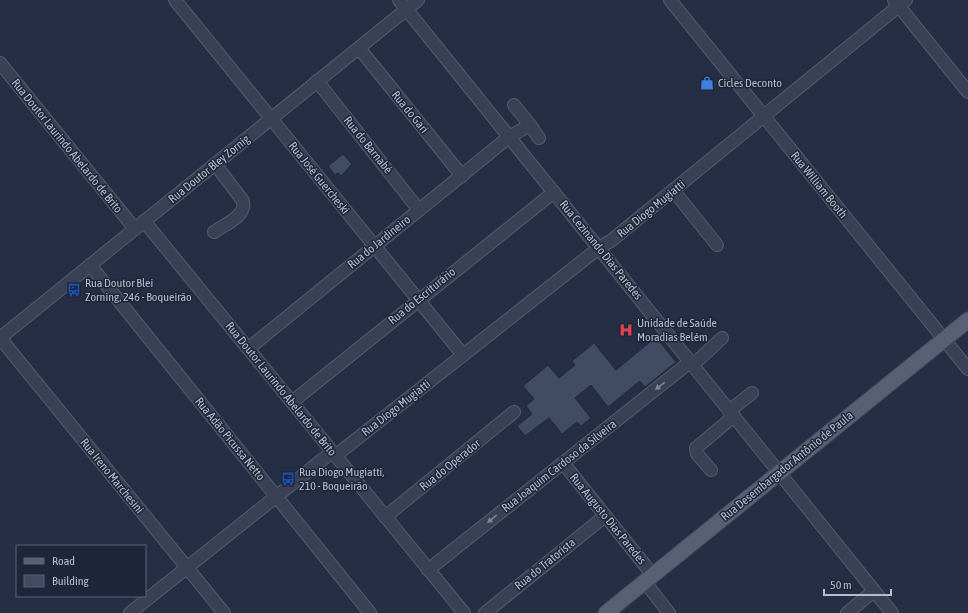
<svg xmlns="http://www.w3.org/2000/svg" width="968" height="613" viewBox="0 0 968 613" font-family="'Asap Condensed',sans-serif">
	<rect width="100%" height="100%" fill="#252e44"/>
	<g fill="#424b64" stroke="#20283b">
		<path d="M343,154L352,164L341,176L338,173L335,175L328,166Z"/>
		<path d="M656,337L676,362L645,387L640,381L608,407L591,385L575,398L591,418L581,426L577,422L562,434L549,418L525,436L517,426L532,414L526,406L534,399L523,386L548,365L559,378L575,365L572,361L594,343L616,370Z"/>
	</g>
	<g fill="none" stroke-linecap="round" stroke-linejoin="round">
		<g stroke="#555c6e" stroke-width="14">
			<g id="minor">
				<path d="M175,0L463,355"/>
				<path d="M399,0L892,613"/>
				<path d="M670,0L968,369"/>
				<path d="M894,0L968,92"/>
				<path d="M359,48L462,176"/>
				<path d="M0,63L135,229"/>
				<path d="M317,81L419,210"/>
				<path d="M514,105L530,125"/>
				<path d="M673,190L717,245"/>
				<path d="M144,221L464,613"/>
				<path d="M214,232C225,224 247,216 243,201L215,164"/>
				<path d="M90,265L370,613"/>
				<path d="M0,338L418,0"/>
				<path d="M0,338L224,613"/>
				<path d="M249,348L509,137L530,125L539,138"/>
				<path d="M693,365L722,338"/>
				<path d="M292,402L554,192"/>
				<path d="M729,411L752,393"/>
				<path d="M335,456L599,248L612,240L906,0"/>
				<path d="M563,463L652,574"/>
				<path d="M711,470L697,454L696,448L734,416"/>
				<path d="M385,517L514,412"/>
				<path d="M428,570L690,362"/>
				<path d="M644,581L669,613"/>
				<path d="M130,613L332,452"/>
				<path d="M485,613L605,516"/>
				<path d="M847,613L874,591"/>
			</g>
		</g>
		<g stroke="#444a5d" stroke-width="17">
			<path id="major" d="M606,613L968,320"/>
		</g>
		<use href="#minor" stroke="#3a4154" stroke-width="12"/>
		<use href="#major" stroke="#586073" stroke-width="15"/>
	</g>
	<defs><path id="oneway-solid" d="M-6-.8H1V-3.2L6.5 0L1 3.2V.8H-6Z"/></defs>
	<g fill="#7f8597">
		<use href="#oneway-solid" transform="translate(660 386) rotate(142)"/>
		<use href="#oneway-solid" transform="translate(492 519) rotate(141)"/>
	</g>
	<defs>
		<g id="shop-bare" transform="scale(1.08)"><path d="M-5-2.5h2.3a2.7 3.5 0 0 1 5.4 0H5L5.5 6h-11ZM-1.5-2.5h3a1.5 2.3 0 0 0-3 0Z" fill="#3f7fe0" stroke="#1e2639" stroke-width="2.5" paint-order="stroke"/></g>
		<g id="bus-bare" transform="scale(1.08)"><path d="M-5-6H5V4H4V6H2V4H-2V6H-4V4H-5ZM-3.5-4V0h7V-4ZM-3.5 1.2v1.5H-2V1.2ZM2 1.2v1.5H3.5V1.2Z" fill="#1a4fb4" stroke="#1e2639" stroke-width="2.5" paint-order="stroke"/></g>
		<g id="hospital-bare" transform="scale(1.08)"><path d="M-5-5h3v3.5h4V-5h3V5h-3V1.5h-4V5h-3Z" fill="#e0444e" stroke="#1e2639" stroke-width="2.5" paint-order="stroke"/></g>
	</defs>
	<g fill-rule="evenodd">
		<use href="#shop-bare" x="707" y="83"/>
		<use href="#bus-bare" x="74" y="290"/>
		<use href="#hospital-bare" x="626" y="330"/>
		<use href="#bus-bare" x="288" y="479"/>
	</g>
	<g text-anchor="middle" dominant-baseline="central" stroke-width="3" stroke-linejoin="round" paint-order="stroke">
		<g font-size="12" fill="#b7bdcd" stroke="#1e2639" text-anchor="start">
			<text x="718" y="83">Cicles Deconto</text>
			<text x="85" y="283">Rua Doutor Blei<tspan x="85" dy="14">Zorning, 246 - Boqueirão</tspan></text>
			<text x="637" y="323">Unidade de Saúde<tspan x="637" dy="14">Moradias Belém</tspan></text>
			<text x="299" y="472">Rua Diogo Mugiatti,<tspan x="299" dy="14">210 - Boqueirão</tspan></text>
		</g>
		<g font-size="12" fill="#b7bdcd" stroke="#1e2639">
			<text transform="translate(410 112) rotate(51)">Rua do Gari</text>
			<text transform="translate(368 145) rotate(51)">Rua do Barnabé</text>
			<text transform="translate(67 146) rotate(51)">Rua Doutor Laurindo Abelardo de Brito</text>
			<text transform="translate(209 169) rotate(-39)">Rua Doutor Bley Zornig</text>
			<text transform="translate(319 178) rotate(51)">Rua José Guercheski</text>
			<text transform="translate(819 185) rotate(51)">Rua William Booth</text>
			<text transform="translate(651 209) rotate(-39)">Rua Diogo Mugiatti</text>
			<text transform="translate(379 242) rotate(-39)">Rua do Jardineiro</text>
			<text transform="translate(601 250) rotate(51)">Rua Cezinando Dias Paredes</text>
			<text transform="translate(422 296) rotate(-39)">Rua do Escriturário</text>
			<text transform="translate(281 389) rotate(51)">Rua Doutor Laurindo Abelardo de Brito</text>
			<text transform="translate(396 408) rotate(-38)">Rua Diogo Mugiatti</text>
			<text transform="translate(230 439) rotate(51)">Rua Adão Picussa Netto</text>
			<text transform="translate(450 465) rotate(-39)">Rua do Operador</text>
			<text transform="translate(559 466) rotate(-38)">Rua Joaquim Cardoso da Silveira</text>
			<text transform="translate(787 466) rotate(-39)">Rua Desembargador Antônio de Paula</text>
			<text transform="translate(112 476) rotate(51)">Rua Ireno Marchesini</text>
			<text transform="translate(608 519) rotate(51)">Rua Augusto Dias Paredes</text>
			<text transform="translate(545 564) rotate(-39)">Rua do Tratorista</text>
		</g>
	</g>
	<rect x="16" y="545" width="130" height="52" fill="#1e2639" stroke="#5b6274"/>
	<rect x="24" y="558" width="20" height="6" fill="#586073" stroke="#5b6274"/>
	<text x="52" y="565" font-size="12" fill="#b7bdcd">Road</text>
	<rect x="24" y="575" width="20" height="12" fill="#424b64" stroke="#5b6274"/>
	<text x="52" y="585" font-size="12" fill="#b7bdcd">Building</text>
	<path d="M824 589v6h67v-6" fill="none" stroke="#b7bdcd" stroke-width="2"/>
	<text x="830" y="589" font-size="12" fill="#b7bdcd" stroke="#1e2639" stroke-width="3" paint-order="stroke">50 m</text>
</svg>
